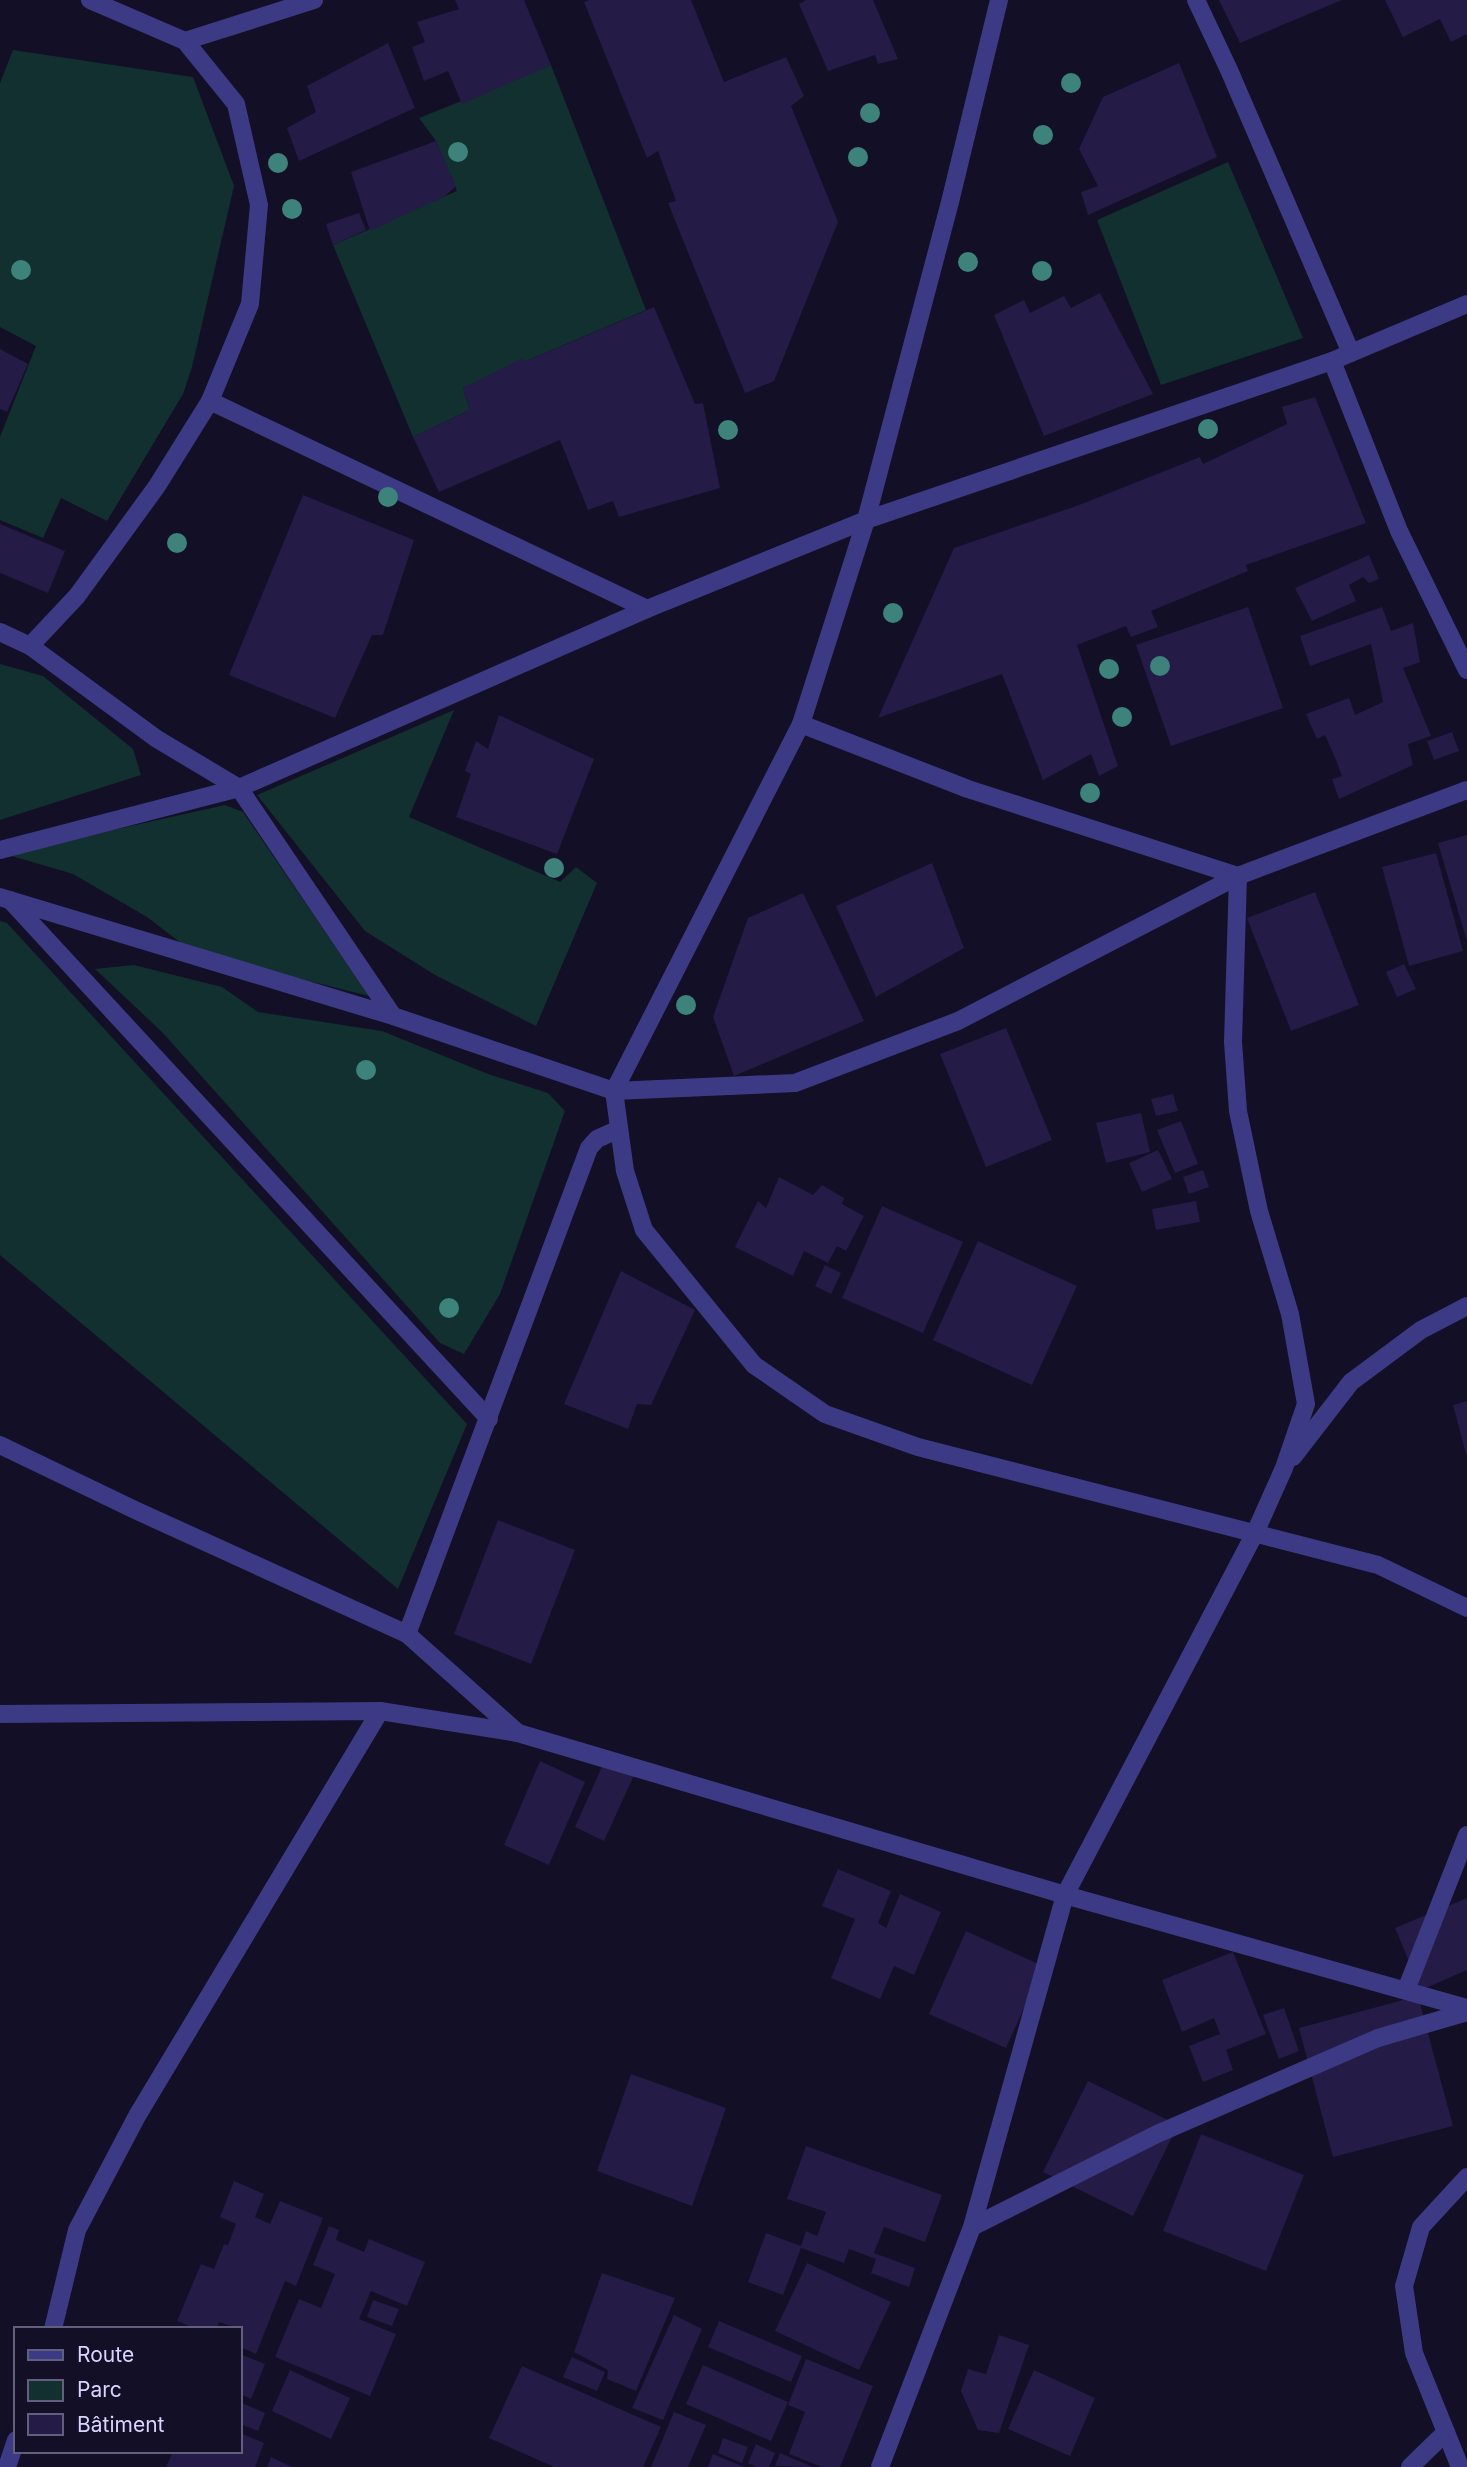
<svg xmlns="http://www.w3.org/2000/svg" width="1467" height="2467" viewBox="0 0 1467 2467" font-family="Inter,sans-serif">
	<rect width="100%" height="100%" fill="#130f26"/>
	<g fill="#12302f">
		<path d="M13,50L193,77L234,186L192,367L183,394L107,521L61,498L43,538L0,520V437L36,346L0,327V83Z"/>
		<path d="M551,65L646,310L463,388L470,410L413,437L333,245L457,191L436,141L419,118Z"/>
		<path d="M1228,162L1303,338L1161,385L1097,220Z"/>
		<path d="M0,664L43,676L133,749L141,775L0,820Z"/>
		<path d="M454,710L409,817L560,882L576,867L597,883L536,1026L435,975L365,931L257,795Z"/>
		<path d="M225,805L243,812L369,996L257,968L181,943L147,917L73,874L5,854Z"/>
		<path d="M0,921L7,923L467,1424L398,1589L0,1255Z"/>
		<path d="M134,965L222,987L258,1012L382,1031L488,1074L548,1093L565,1111L500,1294L464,1354L440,1343L162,1032L95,969Z"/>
	</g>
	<g fill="#241b47">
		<path d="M455,0H524L551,65L462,104L448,71L424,81L412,47L425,42L417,22L459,9Z"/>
		<path d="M590,0H691L724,82L786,57L804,96L791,106L838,222L774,381L745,393L668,203L676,201L658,151L647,158L584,2Z"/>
		<path d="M806,0H873L898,59L878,64L875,55L828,71L799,4Z"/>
		<path d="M1219,0H1342L1240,43Z"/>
		<path d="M1385,0H1467V34L1451,42L1440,19L1403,37Z"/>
		<path d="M388,43L415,108L299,161L287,128L316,112L307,86Z"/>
		<path d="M1179,63L1217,157L1088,215L1081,192L1098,186L1079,149L1103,97Z"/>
		<path d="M436,141L456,186L445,196L370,231L351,172Z"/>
		<path d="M359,213L366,230L333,245L326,224Z"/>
		<path d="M1100,293L1153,394L1044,436L994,315L1024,300L1030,313L1064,296L1071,308Z"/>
		<path d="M654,307L695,404L703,403L720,488L619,517L613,501L588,510L560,440L439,492L413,437L470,410L463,388L523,358L524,362Z"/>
		<path d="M0,349L28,364L7,412L0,409Z"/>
		<path d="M1315,397L1366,523L1246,565L1248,571L1151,611L1158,627L1131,637L1126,626L1077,645L1118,766L1099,776L1091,754L1043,780L1002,674L878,718L954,548L1079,505L1200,457L1203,464L1287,424L1282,407Z"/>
		<path d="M303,495L414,540L383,635H372L335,718L229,675Z"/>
		<path d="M0,524L65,551L48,593L0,573Z"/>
		<path d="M1369,555L1379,579L1369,583L1363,577L1349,585L1356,601L1312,621L1295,588Z"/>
		<path d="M1248,607L1283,708L1171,746L1136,645Z"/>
		<path d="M1382,607L1391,631L1413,623L1420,662L1403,668L1431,736L1408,744L1413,765L1339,799L1332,779L1342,776L1336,760L1325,735L1317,739L1306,714L1349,698L1355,715L1383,702L1371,644L1310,666L1300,636Z"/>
		<path d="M499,715L594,759L557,854L456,817L471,774L465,771L476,741L488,749Z"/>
		<path d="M1452,732L1459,751L1434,760L1427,741Z"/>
		<path d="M1467,835V938H1466L1438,843Z"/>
		<path d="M1436,853L1463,951L1409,966L1382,867Z"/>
		<path d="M932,863L964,948L876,997L836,906Z"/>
		<path d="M1315,892L1359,1005L1291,1031L1247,918Z"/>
		<path d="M803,893L864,1021L734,1076L713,1017L748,918Z"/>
		<path d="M1404,964L1416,989L1397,997L1386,972Z"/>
		<path d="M1006,1028L1052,1140L986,1167L940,1054Z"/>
		<path d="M1173,1094L1178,1111L1156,1116L1151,1099Z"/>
		<path d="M1141,1113L1150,1152L1106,1163L1096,1123Z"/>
		<path d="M1181,1121L1198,1164L1175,1173L1157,1130Z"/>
		<path d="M1158,1150L1172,1179L1142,1192L1129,1163Z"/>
		<path d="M1203,1170L1209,1187L1189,1194L1183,1177Z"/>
		<path d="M779,1177L813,1195L822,1185L844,1198L842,1204L864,1216L846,1251L837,1246L828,1263L804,1251L793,1276L735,1247L758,1201L766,1208Z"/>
		<path d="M1196,1201L1200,1222L1156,1230L1152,1209Z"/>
		<path d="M882,1206L963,1242L923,1333L842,1298Z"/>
		<path d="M978,1241L1077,1286L1032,1385L933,1340Z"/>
		<path d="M825,1265L841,1273L831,1294L815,1286Z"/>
		<path d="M621,1271L695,1310L651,1405L637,1404L628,1429L564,1404Z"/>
		<path d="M1467,1401V1454H1466L1453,1405Z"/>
		<path d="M498,1520L575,1550L531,1664L454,1634Z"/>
		<path d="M605,1760L635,1773L604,1841L575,1827Z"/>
		<path d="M540,1761L585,1782L549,1865L504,1845Z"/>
		<path d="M838,1869L891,1891L878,1923L886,1928L900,1894L941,1912L914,1975L894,1966L880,1999L831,1978L855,1919L822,1906Z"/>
		<path d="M1467,1898V1970L1421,1990L1395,1928Z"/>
		<path d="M966,1931L1043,1966L1006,2048L929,2014Z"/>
		<path d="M1233,1952L1266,2034L1226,2050L1233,2070L1203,2082L1189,2046L1220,2034L1214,2018L1182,2032L1162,1980Z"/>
		<path d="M1418,1996L1453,2126L1333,2157L1299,2028Z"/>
		<path d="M1284,2008L1299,2051L1279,2059L1263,2015Z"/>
		<path d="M631,2074L726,2108L692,2206L597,2171Z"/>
		<path d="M1088,2081L1178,2125L1133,2216L1043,2172Z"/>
		<path d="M1201,2134L1304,2175L1266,2271L1163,2231Z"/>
		<path d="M806,2146L942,2195L925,2242L884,2227L874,2253L915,2268L909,2287L871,2273L876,2259L849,2249L844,2263L801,2248L783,2295L748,2282L766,2233L801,2246L806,2231L817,2236L826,2212L787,2199Z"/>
		<path d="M234,2181L264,2194L255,2217L270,2224L280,2201L323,2218L296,2286L285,2281L256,2354L240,2347V2329L219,2322L217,2329H196L177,2321L201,2264L214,2269L224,2244L228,2245L236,2224L220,2217Z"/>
		<path d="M329,2226L339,2230L336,2240L364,2252L369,2239L425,2262L407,2306L371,2291L359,2319L396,2334L370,2396L275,2357L299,2299L321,2308L335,2274L313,2265Z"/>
		<path d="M807,2263L891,2302L859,2370L775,2331Z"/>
		<path d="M602,2273L675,2298L636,2391L607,2379L608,2370L574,2352Z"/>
		<path d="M373,2300L399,2309L392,2326L367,2317Z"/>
		<path d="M674,2315L702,2329L663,2420L632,2408Z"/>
		<path d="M719,2321L802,2356L791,2382L708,2347Z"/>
		<path d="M999,2335L1029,2345L999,2433L978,2430L961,2391L968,2369L986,2374Z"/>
		<path d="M240,2354L265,2364L251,2399L240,2394Z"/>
		<path d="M572,2357L605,2372L597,2391L563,2377Z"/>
		<path d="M806,2359L873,2386L840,2467H822L789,2454L805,2412L788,2405Z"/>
		<path d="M703,2365L788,2402L771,2441L686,2404Z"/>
		<path d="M522,2366L661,2427L643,2467H554L489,2438Z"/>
		<path d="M290,2370L350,2398L331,2439L272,2411Z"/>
		<path d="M1034,2370L1095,2398L1070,2456L1008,2429Z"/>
		<path d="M240,2402L265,2413L258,2431L240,2424Z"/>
		<path d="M674,2412L706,2425L688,2467H651Z"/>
		<path d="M240,2433L264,2443L255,2467H166L173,2451H240Z"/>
		<path d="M723,2438L748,2447L742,2463L718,2453Z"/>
		<path d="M756,2444L775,2453L769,2467H756L748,2463Z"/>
		<path d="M780,2453L813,2467L775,2466Z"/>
		<path d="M713,2454L744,2467H708Z"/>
		<path d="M271,2457L292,2467H267Z"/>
	</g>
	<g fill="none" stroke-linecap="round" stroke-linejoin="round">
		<g stroke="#3d3a85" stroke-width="18">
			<path d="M999,0L950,202L866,520L801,724L614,1091L625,1171L644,1230L754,1365L825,1414L918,1447L1378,1565L1467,1608"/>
			<path d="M1196,0L1229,70L1351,353"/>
			<path d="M185,41L314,0"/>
			<path d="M1332,361L1399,531L1467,670"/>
			<path d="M210,401L647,609"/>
			<path d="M0,632L30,646L157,739L239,788L647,609L866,520L1332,361L1467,304"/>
			<path d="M30,646L77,596L157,486L210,401L250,304L259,205L236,104L185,41L90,0"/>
			<path d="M801,724L968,789L1238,876L1233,1042L1238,1111L1259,1211L1290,1314L1306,1404L1284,1468L1255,1533L1065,1895L972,2227L880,2467"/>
			<path d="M0,850L239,788L393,1016"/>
			<path d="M0,897L393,1016L614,1091L795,1083L958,1021L1238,876L1467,790"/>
			<path d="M10,900L489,1419"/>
			<path d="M0,1445L135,1510L407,1634L518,1733"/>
			<path d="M1293,1457L1351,1382L1421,1330L1467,1306"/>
			<path d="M407,1634L589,1148L597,1139L619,1129"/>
			<path d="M0,1714L380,1711L518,1733L1065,1895L1467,2008"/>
			<path d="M1406,1990L1467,1835"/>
			<path d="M972,2227L1157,2134L1378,2038L1467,2012"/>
			<path d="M53,2329L77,2230L137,2116L380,1711"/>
			<path d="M7,2467L16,2440"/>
			<path d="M1410,2467L1446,2432"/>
			<path d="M1460,2467L1414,2353L1404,2286L1421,2227L1467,2177"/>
		</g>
	</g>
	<g fill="#3d827b">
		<circle cx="1071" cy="83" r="10"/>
		<circle cx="870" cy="113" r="10"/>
		<circle cx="1043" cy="135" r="10"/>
		<circle cx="458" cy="152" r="10"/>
		<circle cx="858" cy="157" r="10"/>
		<circle cx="278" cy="163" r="10"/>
		<circle cx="292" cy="209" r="10"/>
		<circle cx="968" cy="262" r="10"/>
		<circle cx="21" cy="270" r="10"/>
		<circle cx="1042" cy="271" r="10"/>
		<circle cx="1208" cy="429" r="10"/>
		<circle cx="728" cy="430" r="10"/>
		<circle cx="388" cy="497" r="10"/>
		<circle cx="177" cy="543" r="10"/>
		<circle cx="893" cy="613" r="10"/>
		<circle cx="1160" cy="666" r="10"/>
		<circle cx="1109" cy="669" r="10"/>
		<circle cx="1122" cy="717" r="10"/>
		<circle cx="1090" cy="793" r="10"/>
		<circle cx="554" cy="868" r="10"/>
		<circle cx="686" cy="1005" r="10"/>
		<circle cx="366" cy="1070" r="10"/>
		<circle cx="449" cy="1308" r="10"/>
	</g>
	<rect x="14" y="2327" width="228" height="126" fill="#130f26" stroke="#625e7d" stroke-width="2"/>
	<rect x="28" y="2350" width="35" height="10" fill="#3d3a85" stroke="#625e7d" stroke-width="2"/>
	<text x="77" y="2362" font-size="21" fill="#d9d4ff">Route</text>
	<rect x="28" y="2380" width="35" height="21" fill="#12302f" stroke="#625e7d" stroke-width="2"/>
	<text x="77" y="2397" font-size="21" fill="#d9d4ff">Parc</text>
	<rect x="28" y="2414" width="35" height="21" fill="#241b47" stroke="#625e7d" stroke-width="2"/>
	<text x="77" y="2432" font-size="21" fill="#d9d4ff">Bâtiment</text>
</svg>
